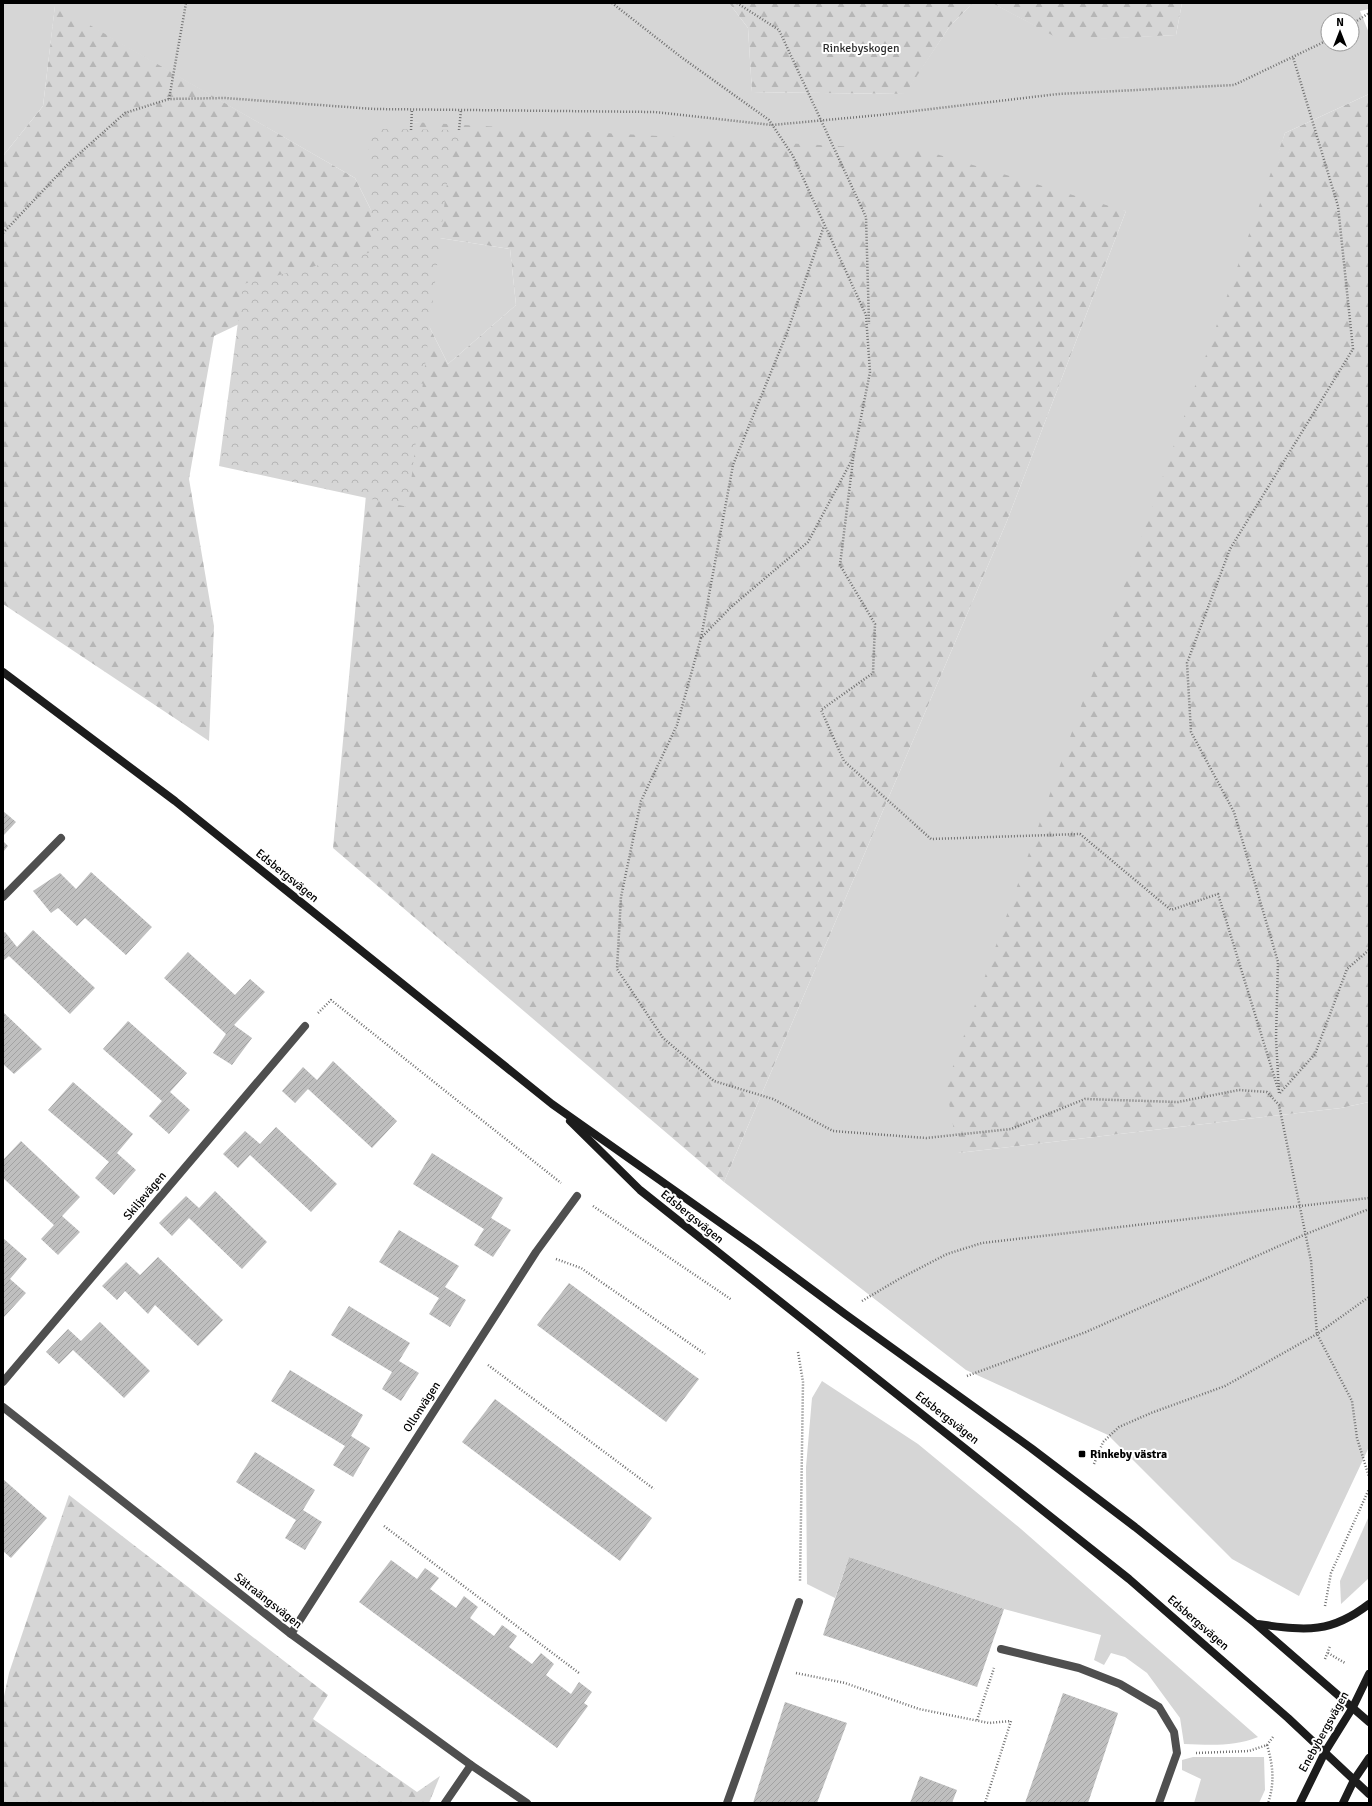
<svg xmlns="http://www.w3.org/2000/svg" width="1372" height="1806" viewBox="0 0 1372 1806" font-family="Signika,sans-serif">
	<defs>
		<pattern id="forest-firs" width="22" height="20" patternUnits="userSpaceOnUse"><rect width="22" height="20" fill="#d6d6d6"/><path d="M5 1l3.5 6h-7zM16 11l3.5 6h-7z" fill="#b6b6b6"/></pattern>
		<pattern id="park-crowns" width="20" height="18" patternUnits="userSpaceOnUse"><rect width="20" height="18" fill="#d6d6d6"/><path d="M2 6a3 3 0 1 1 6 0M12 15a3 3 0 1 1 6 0" fill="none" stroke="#b6b6b6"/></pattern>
		<pattern id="building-hatch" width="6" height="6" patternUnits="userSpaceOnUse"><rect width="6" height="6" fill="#bfbfbf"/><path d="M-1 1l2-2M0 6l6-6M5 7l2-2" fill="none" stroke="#a2a2a2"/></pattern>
	</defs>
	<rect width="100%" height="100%" fill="#fff"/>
	<g fill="#d6d6d6" fill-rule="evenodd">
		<path d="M3,3H729L748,28L752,92L904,94L950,26L973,3H992L1063,40L1176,35L1182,3H1369V9L1360,11L1369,33V94L1285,133L958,1153L1341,1108L1369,1102V1447L1299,1596L1232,1559L1108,1435L966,1370L724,1182L1007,521L1126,211L412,122L414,234L510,249L516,305L448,364L355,178L55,6L43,106L3,156ZM1328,20H1352V44H1328Z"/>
		<path d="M822,1381L918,1444L1021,1529L1258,1737C1233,1747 1210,1745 1184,1744L1180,1718L1147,1673L1125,1657L1111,1653L1104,1665L1094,1660L1101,1635L1004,1609L849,1557L835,1598L807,1584L806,1467L812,1398Z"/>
		<path d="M1369,1516V1578L1341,1604L1340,1581Z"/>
		<path d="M1193,1757H1264L1265,1790L1259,1803H1194L1201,1779L1182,1770V1760Z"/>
	</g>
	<g fill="url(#forest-firs)">
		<path d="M729,3H973L950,26L905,94L752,92L748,28Z"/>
		<path d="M992,3H1182L1176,35L1063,41Z"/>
		<path d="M55,5L355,178L448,364L516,305L510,249L414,234L411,122L926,151L1126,211L1007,521L724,1182L333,848L372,431L290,300L214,336L189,479L214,626L209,741L3,604V156L43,106Z"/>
		<path d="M1369,94V1102L1341,1108L958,1153L946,1086L1285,133Z"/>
		<path d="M69,1495L328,1695L313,1719L417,1792L440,1776L429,1803H3V1701L9,1673Z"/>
	</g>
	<path fill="url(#park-crowns)" d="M372,129L461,130V148L451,150L408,507L219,466L243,284L372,252L368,133Z"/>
	<g fill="url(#building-hatch)">
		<path d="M3,811L16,822L3,836Z"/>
		<path d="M3,841L8,846L3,852Z"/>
		<path d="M91,872L152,927L126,955L85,918L77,926L58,908L51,913L33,891L60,873L76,889Z"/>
		<path d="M33,930L95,988L70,1014L9,956L3,961V933L5,932L17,947Z"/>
		<path d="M188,952L235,995L250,979L265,992L234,1025L252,1038L232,1065L213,1053L226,1034L164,978Z"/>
		<path d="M3,1012L42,1049L14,1074L3,1064Z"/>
		<path d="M128,1021L187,1073L170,1092L190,1110L169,1134L149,1116L162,1101L103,1049Z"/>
		<path d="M333,1061L397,1121L372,1148L308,1089L295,1103L282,1091L303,1067L317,1080Z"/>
		<path d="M73,1082L133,1134L117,1153L136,1170L114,1195L95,1178L109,1162L48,1110Z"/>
		<path d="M276,1127L337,1184L311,1212L250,1155L238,1168L223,1154L245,1131L260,1144Z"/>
		<path d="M21,1141L80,1197L62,1216L80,1232L58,1255L41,1239L54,1225L3,1178V1160Z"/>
		<path d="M432,1153L503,1198L491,1218L511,1230L493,1257L474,1245L484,1229L413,1184Z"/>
		<path d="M215,1191L267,1242L242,1269L189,1218L172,1236L159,1223L186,1196L199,1208Z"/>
		<path d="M399,1230L459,1266L445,1287L466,1300L450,1327L429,1314L439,1298L379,1262Z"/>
		<path d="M3,1238L27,1259L10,1279L26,1293L4,1317L3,1316Z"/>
		<path d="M158,1257L223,1320L198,1346L155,1305L148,1314L125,1291L117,1300L102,1286L126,1262L140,1275Z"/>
		<path d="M569,1283L699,1379L666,1422L537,1325Z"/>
		<path d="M349,1306L410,1343L399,1361L419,1373L401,1401L382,1389L392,1372L331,1335Z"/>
		<path d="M100,1322L150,1371L124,1398L73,1350L59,1364L46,1352L68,1329L81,1341Z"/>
		<path d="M290,1370L363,1415L351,1436L370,1448L353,1477L333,1465L345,1446L271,1401Z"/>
		<path d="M495,1399L652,1518L620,1561L462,1442Z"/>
		<path d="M255,1452L315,1490L303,1510L322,1522L305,1550L285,1538L296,1520L236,1482Z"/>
		<path d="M3,1479L47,1518L11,1558L3,1551Z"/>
		<path d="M849,1557L1004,1609L977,1687L823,1635Z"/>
		<path d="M391,1560L417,1579L425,1568L439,1578L430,1589L456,1608L464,1596L478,1607L470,1618L494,1636L502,1625L517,1636L509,1647L532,1664L541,1653L554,1664L546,1675L571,1694L579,1682L592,1692L584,1703L588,1706L557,1748L359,1602Z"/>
		<path d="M1063,1693L1118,1713L1088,1803H1025Z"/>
		<path d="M785,1702L847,1723L817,1803H753Z"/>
		<path d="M920,1776L957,1790L952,1803H910Z"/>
	</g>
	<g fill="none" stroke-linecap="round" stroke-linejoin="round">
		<g stroke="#717171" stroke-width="2.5" stroke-dasharray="1 2" stroke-linecap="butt">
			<path d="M612,3L681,57L769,120L793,156L866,315L870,372L853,458L808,542L731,607L701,638L677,725L641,801L621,897L617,969L663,1038L714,1081L773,1099L833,1131L926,1138L1011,1129L1085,1099L1178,1102L1239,1090L1267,1092L1279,1105L1311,1261L1317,1334L1352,1401L1357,1438L1369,1477"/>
			<path d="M737,3L779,30L866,217L869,324"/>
			<path d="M1352,24L1369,13"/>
			<path d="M169,99L186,3"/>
			<path d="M411,130L412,109"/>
			<path d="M459,130L461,110"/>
			<path d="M3,233L71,161L125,113L169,99L225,98L374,109L655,112L772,125L880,115L1058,94L1234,85L1328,40"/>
			<path d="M853,460L840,565L875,624L873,673L821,710L844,761L931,839L1080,834L1171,910L1218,894L1278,1089"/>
			<path d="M701,638L733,465L787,333L824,226"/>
			<path d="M318,1013L331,1000L561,1183"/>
			<path d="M1279,1093L1276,1038L1278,962L1234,812L1191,732L1187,663L1230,549L1353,349L1338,206L1293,57"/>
			<path d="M1280,1093L1315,1054L1347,969L1369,950"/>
			<path d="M593,1206L732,1300"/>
			<path d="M556,1259L581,1268L705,1354"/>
			<path d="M862,1301L899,1279L947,1254L982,1243L1369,1198"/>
			<path d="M798,1352L803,1382L800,1581"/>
			<path d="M488,1365L654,1489"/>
			<path d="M967,1376L1086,1332L1306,1234L1369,1209"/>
			<path d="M1094,1464L1103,1442L1119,1427L1151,1413L1225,1386L1317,1334L1369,1297"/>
			<path d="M384,1526L579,1673"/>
			<path d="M1325,1606L1331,1573L1369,1489"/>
			<path d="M1328,1653L1345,1663"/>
			<path d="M1325,1659L1330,1646"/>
			<path d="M796,1673L845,1683L919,1709L989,1723L1011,1721L985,1803"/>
			<path d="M977,1720L994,1668"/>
			<path d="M1267,1745C1273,1765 1275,1783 1268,1803"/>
			<path d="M1196,1753L1249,1751L1267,1745L1273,1737"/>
		</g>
		<g stroke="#4f4f4f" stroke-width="8">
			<path d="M1001,1649L1079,1668L1120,1684L1159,1707L1174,1732L1177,1753L1159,1803"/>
			<path d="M445,1803L471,1765"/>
		</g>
		<g stroke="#4f4f4f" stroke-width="8">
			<path d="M3,897L61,838"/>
			<path d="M3,1382L305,1026"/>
			<path d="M3,1407L291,1634L471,1765L527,1803"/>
			<path d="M291,1634L536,1252L577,1196"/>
			<path d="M727,1803L799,1602"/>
		</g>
		<g stroke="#1c1c1c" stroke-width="8">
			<path d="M3,672L175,801L552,1104L756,1248L845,1314L1031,1448L1135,1527L1256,1624L1369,1722"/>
			<path d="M570,1121L640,1190L1129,1579L1288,1718L1369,1794"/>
			<path d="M1257,1624C1304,1630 1329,1635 1369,1604"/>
			<path d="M1300,1803L1325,1752L1353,1707L1369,1674"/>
			<path d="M1343,1803L1354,1780L1369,1758"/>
		</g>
	</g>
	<rect fill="#000" stroke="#fff" stroke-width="1.5" x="1078" y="1450" width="8" height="8" rx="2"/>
	<g text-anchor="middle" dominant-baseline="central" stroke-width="4" stroke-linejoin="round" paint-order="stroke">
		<g font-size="12" fill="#2d2d2d" stroke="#fff">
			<text x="861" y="48">Rinkebyskogen</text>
		</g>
		<g font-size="12" fill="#000" stroke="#fff">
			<text transform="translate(287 876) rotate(39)">Edsbergsvägen</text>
			<text transform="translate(145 1196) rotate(-50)">Skiljevägen</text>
			<text transform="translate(692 1217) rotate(39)">Edsbergsvägen</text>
			<text transform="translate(422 1407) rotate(-57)">Ollonvägen</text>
			<text transform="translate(947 1418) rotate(38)">Edsbergsvägen</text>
			<text transform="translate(268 1601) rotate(38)">Sätraängsvägen</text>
			<text transform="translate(1198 1623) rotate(41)">Edsbergsvägen</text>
			<text transform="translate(1324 1732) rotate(-61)">Enebybergsvägen</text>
		</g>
		<g font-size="12" font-weight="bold" fill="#000" stroke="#fff" text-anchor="start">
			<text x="1090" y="1454">Rinkeby västra</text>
		</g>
	</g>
	<rect width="1372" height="1806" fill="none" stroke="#000000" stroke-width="8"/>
	<g transform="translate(1340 32)"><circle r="19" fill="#ffffff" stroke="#999999"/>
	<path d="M0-3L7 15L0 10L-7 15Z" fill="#000000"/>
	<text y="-6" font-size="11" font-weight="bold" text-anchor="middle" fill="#000000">N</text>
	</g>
</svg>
